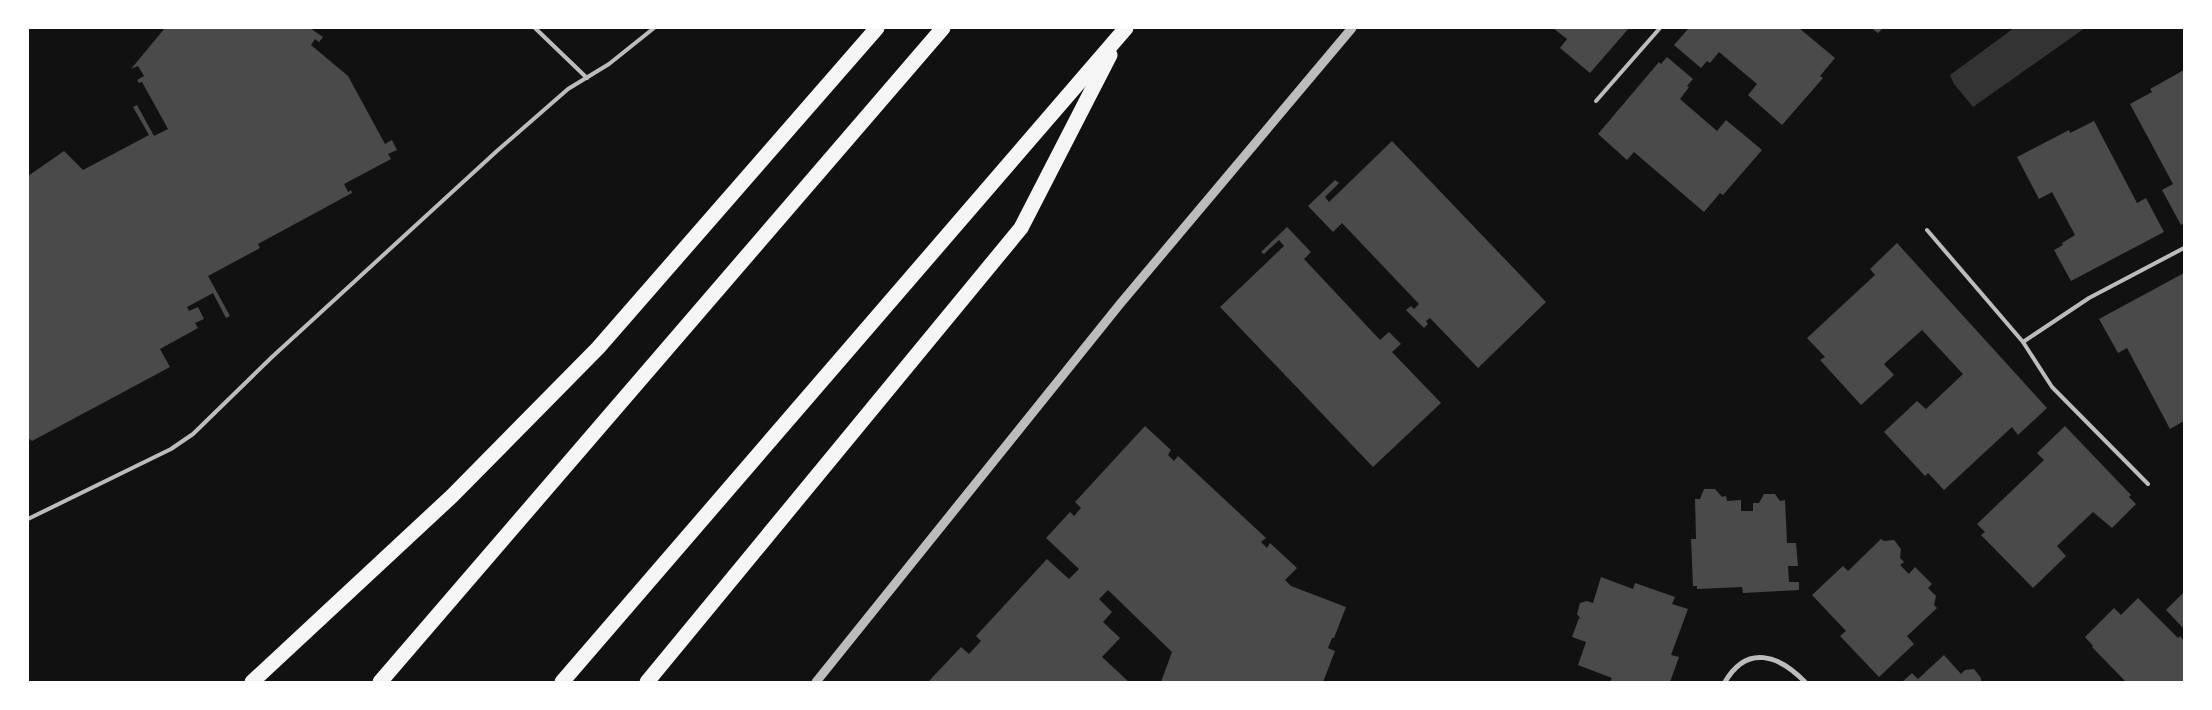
<svg xmlns="http://www.w3.org/2000/svg" width="2212" height="710" viewBox="0 0 2212 710" font-family="'PT Sans Narrow',sans-serif">
	<rect width="100%" height="100%" fill="#111"/>
	<path fill="#333" d="M2014,28H2085L1973,107L1954,84L1950,75Z"/>
	<g fill="#4a4a4a">
		<path d="M165,28H310L323,37L319,42L315,39L311,45L348,76L385,144L392,140L397,150L388,154L391,159L344,184L348,192L351,190L352,193L258,244L260,248L208,276L230,316L226,318L213,293L187,307L189,311L198,307L204,319L195,323L198,328L160,349L170,367L32,441L28,438V176L64,151L83,170L149,135L133,107L137,105L154,136L168,129L142,82L139,83L137,80L144,76L138,66L131,69Z"/>
		<path d="M1553,28H1629L1590,73L1560,48L1567,39Z"/>
		<path d="M1689,28H1799L1835,58L1820,76L1823,78L1782,125L1748,95L1757,84L1719,52L1710,63L1707,61L1701,68L1674,45Z"/>
		<path d="M1871,28H1883L1878,33Z"/>
		<path d="M1667,57L1693,79L1687,86L1689,87L1680,99L1717,131L1726,120L1762,150L1723,195L1720,193L1704,212L1634,152L1627,160L1598,134L1659,62L1661,64Z"/>
		<path d="M2184,70V223L2181,225L2162,190L2173,184L2130,104L2152,92L2150,89Z"/>
		<path d="M2094,121L2137,203L2146,198L2164,232L2071,281L2054,250L2063,245L2062,243L2075,235L2052,192L2039,199L2017,157L2069,130L2070,133Z"/>
		<path d="M1392,141L1546,302L1478,368L1430,318L1426,321L1428,324L1424,328L1406,310L1411,306L1414,309L1419,304L1342,223L1333,232L1308,206L1335,180L1339,183L1325,197L1329,202Z"/>
		<path d="M1287,227L1311,252L1304,259L1380,340L1389,332L1401,344L1392,352L1441,403L1373,467L1220,307L1284,246L1279,240L1264,254L1261,252Z"/>
		<path d="M1897,243L2047,408L2018,435L2012,427L1944,490L1928,473L1925,476L1884,432L1917,401L1926,409L1963,374L1922,330L1884,364L1894,375L1861,405L1820,360L1825,357L1807,338L1875,275L1870,269Z"/>
		<path d="M2184,273V421L2170,429L2127,348L2118,353L2099,319Z"/>
		<path d="M1145,426L1171,450L1168,455L1174,461L1178,456L1266,538L1261,542L1267,548L1270,543L1297,568L1285,580L1291,586L1346,607L1334,638H1332L1328,648L1335,651L1323,682H1161L1172,652L1108,590L1099,599L1112,612L1103,622L1120,638L1102,657L1129,682H928L961,647L969,654L981,641L976,636L1047,559L1069,579L1079,569L1046,538L1070,512L1074,516L1081,508L1075,502Z"/>
		<path d="M2065,426L2131,495L2129,497L2136,504L2112,528L2093,512L2057,546L2066,556L2033,588L1981,535L1985,532L1977,524L2044,460L2037,453Z"/>
		<path d="M1704,489H1715L1722,497L1726,496L1727,501L1741,500V511H1753V503H1759L1764,494H1775L1780,501L1785,500L1787,543H1796L1798,566H1788L1789,582H1799V590L1743,593L1742,587L1697,589V586H1693L1691,539H1696L1695,499H1700Z"/>
		<path d="M1881,539L1884,541L1894,540L1901,549L1900,558L1904,562L1900,565L1909,574L1915,567L1932,584L1928,588L1936,596L1934,605L1937,608L1907,636L1914,644L1879,677L1840,636L1846,631L1812,595L1843,566L1848,571Z"/>
		<path d="M1601,577L1633,589L1635,583L1675,597L1672,604L1688,609L1671,655L1679,657L1670,682H1610L1612,678L1578,665L1586,642L1572,637L1579,618L1581,619L1577,614L1580,603L1587,601L1593,603Z"/>
		<path d="M2184,592V629L2166,610Z"/>
		<path d="M2138,598L2178,638L2180,636L2184,641V682H2126L2092,647L2093,646L2085,637L2114,608L2121,615Z"/>
		<path d="M1944,655L1961,674L1965,670L1974,669L1981,678V682H1902L1912,673L1918,679Z"/>
	</g>
	<g fill="none" stroke-linecap="round" stroke-linejoin="round">
		<g stroke="#bcbcbc" stroke-width="4">
			<path d="M535,28L587,78"/>
			<path d="M1596,101L1660,28"/>
			<path d="M1927,230L2023,342L2052,387L2148,484"/>
			<path d="M2023,342L2089,298L2184,248"/>
			<path d="M28,519L171,449L193,434L272,357L498,150L568,89L609,64L654,28"/>
		</g>
		<path stroke="#bcbcbc" stroke-width="5" d="M1725,682C1747,644 1779,655 1805,682"/>
		<path stroke="#bcbcbc" stroke-width="9" d="M816,682L1120,304L1352,28"/>
		<g stroke="#f5f5f5" stroke-width="15">
			<path d="M252,682L452,496L598,348L877,28"/>
			<path d="M380,682L943,28"/>
			<path d="M562,682L1126,28"/>
			<path d="M647,682L1021,228L1110,55"/>
		</g>
	</g>
	<rect width="2212" height="710" fill="none" stroke="#ffffff" stroke-width="58"/>
</svg>
